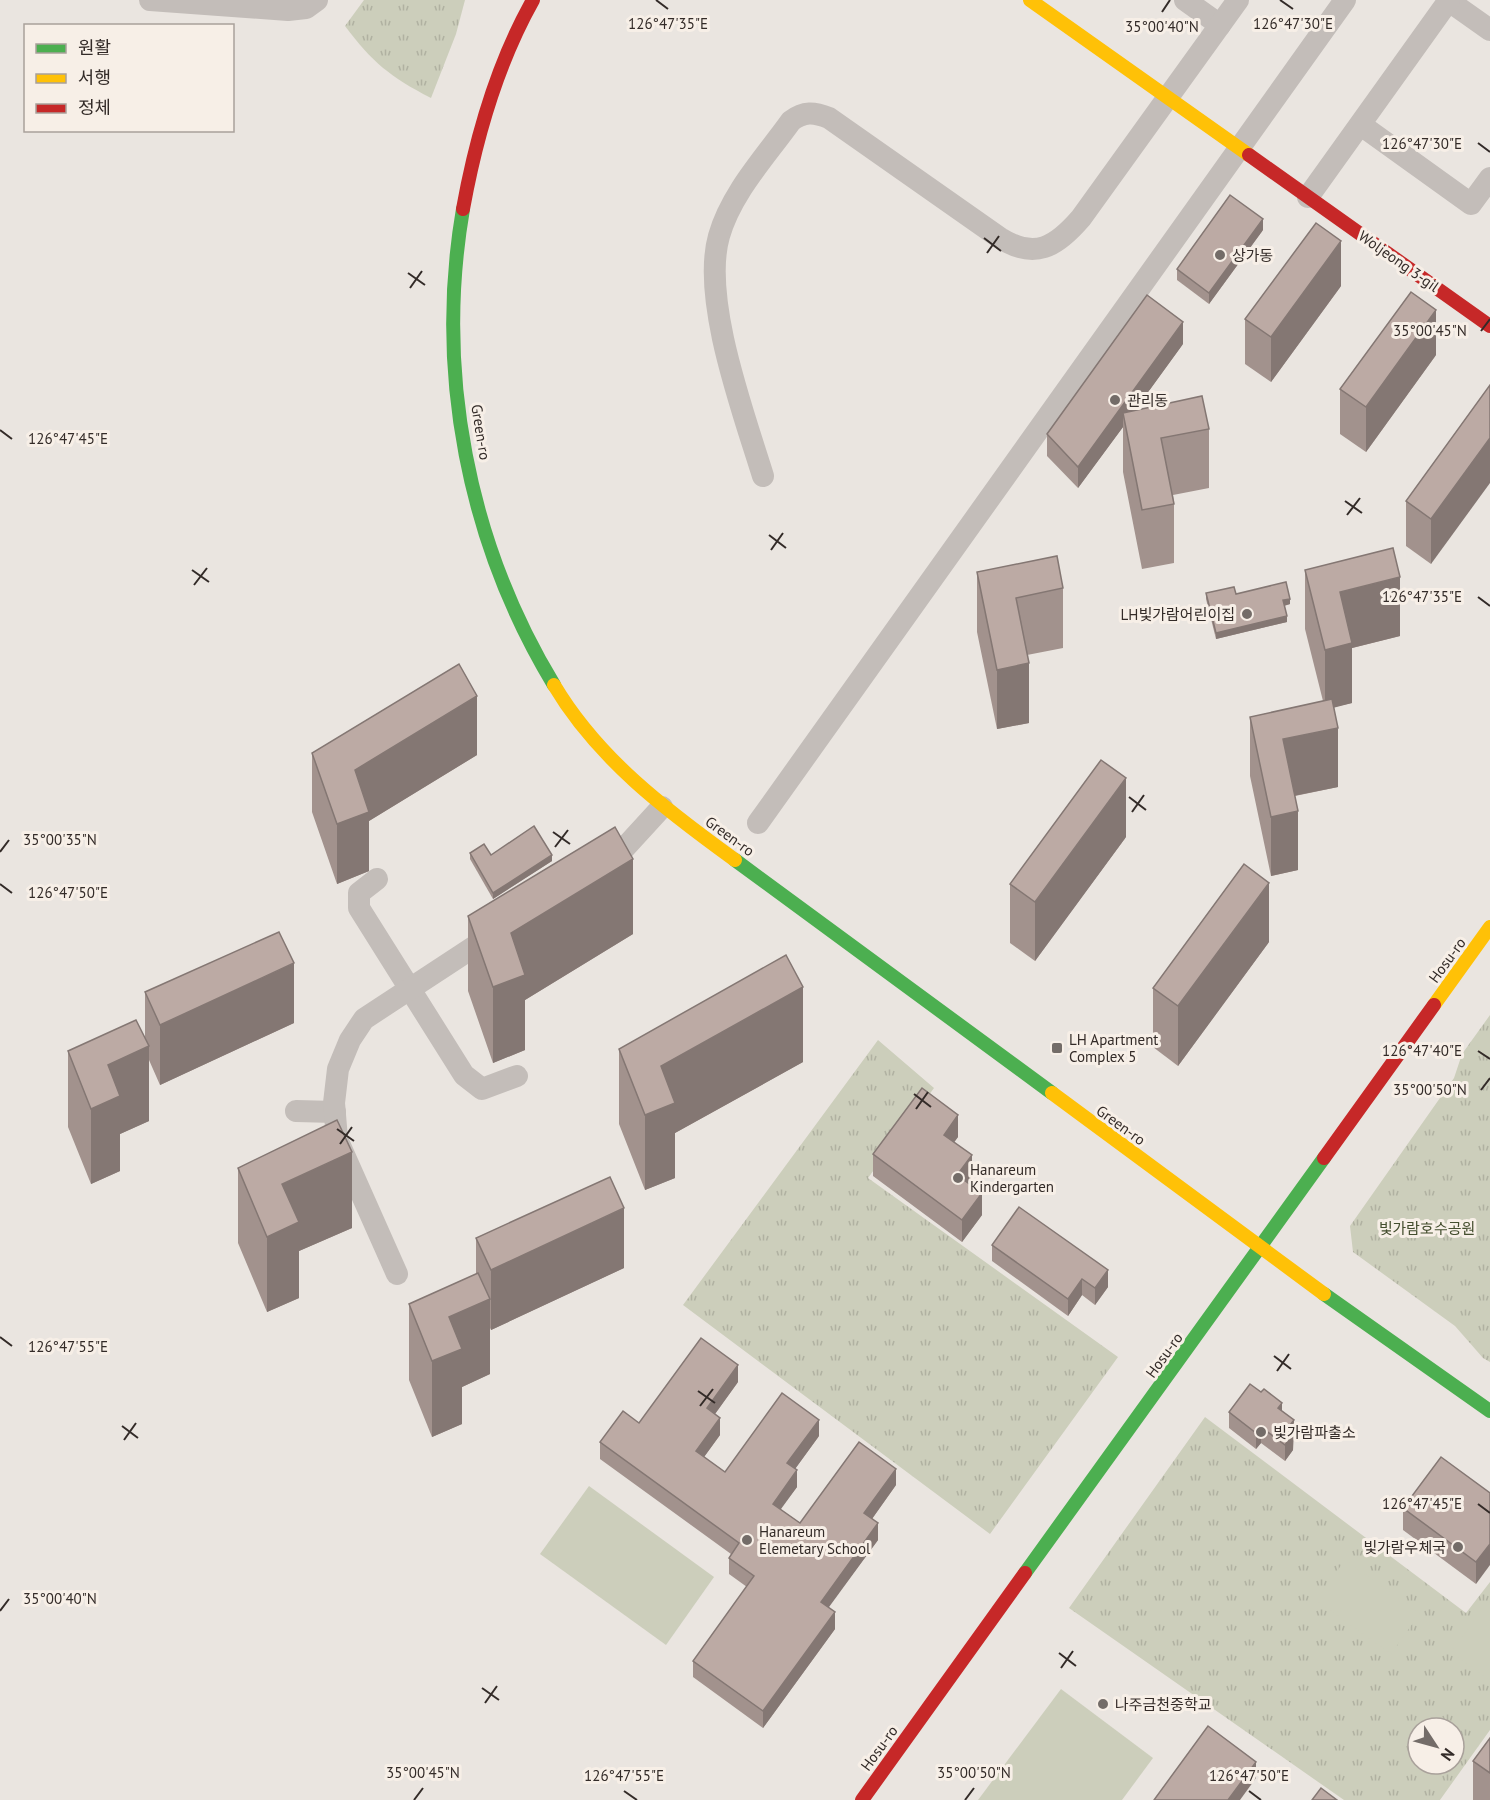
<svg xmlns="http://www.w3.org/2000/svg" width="1490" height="1800" viewBox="0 0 1490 1800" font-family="'PT Sans','Noto Sans KR',sans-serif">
	<defs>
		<pattern id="park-tufts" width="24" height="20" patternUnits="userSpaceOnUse" patternTransform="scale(1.5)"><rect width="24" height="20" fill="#cccebb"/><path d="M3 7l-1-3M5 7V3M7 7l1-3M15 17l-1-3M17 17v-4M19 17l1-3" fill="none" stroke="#b0b1a1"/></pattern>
	</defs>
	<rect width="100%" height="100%" fill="#eae5e0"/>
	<g fill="url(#park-tufts)" fill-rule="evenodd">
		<path d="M364,0H465L456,34L431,98C390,77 372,62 345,26Z"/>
		<path d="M1490,1015V1362L1483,1358L1455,1326L1353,1252L1350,1226L1454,1078L1462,1054Z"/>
		<path d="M878,1040L934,1088L868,1178L1118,1357L990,1534L683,1305Z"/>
		<path d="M1205,1417L1466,1613L1490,1582V1730L1440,1800H1344L1069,1608ZM1418,1728H1454V1764H1418Z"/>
	</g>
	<g fill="#cccebb">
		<path d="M589,1486L714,1577L666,1645L540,1554Z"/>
		<path d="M1345,1560L1420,1613L1391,1654L1316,1600Z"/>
		<path d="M1490,1599V1681L1451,1652Z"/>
		<path d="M1061,1689L1153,1758L1122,1800H978Z"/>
	</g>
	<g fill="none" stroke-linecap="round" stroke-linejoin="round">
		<g stroke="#c3bdb9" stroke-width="22">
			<path d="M150,0L288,10L306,8L317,0"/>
			<path d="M1185,0L1220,25"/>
			<path d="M1449,1L1490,30"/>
			<path d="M1361,125L1471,204L1490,178"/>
			<path d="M1308,197L1449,0"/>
			<path d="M763,476C744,414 701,299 719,236C731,193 766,156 791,121C804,111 814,112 829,118L1000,238C1035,260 1056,247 1081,218L1238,0"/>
			<path d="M758,823L1345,0"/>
			<path d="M601,866L619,854L662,807"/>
			<path d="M377,879L359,893V908L464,1075L482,1089L517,1076"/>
			<path d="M296,1111L335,1112"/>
			<path d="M397,1274L337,1139L334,1103L338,1069L350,1040L364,1019L492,935"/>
		</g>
		<g stroke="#4caf50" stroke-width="14">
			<path d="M463,209C435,372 468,543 554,685"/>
			<path d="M735,860L1052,1093"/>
			<path d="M1324,1294L1490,1411"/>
			<path d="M1025,1573L1324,1158"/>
		</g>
		<g stroke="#ffc107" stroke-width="14">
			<path d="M1030,0L1249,155"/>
			<path d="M554,685C598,759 666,810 735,860"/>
			<path d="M1434,1005L1490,927"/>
			<path d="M1052,1093L1324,1294"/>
		</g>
		<g stroke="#c62828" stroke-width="14">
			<path d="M1249,155L1490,326"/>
			<path d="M463,209C476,137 497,64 533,0"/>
			<path d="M1324,1158L1434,1005"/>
			<path d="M862,1800L1025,1573"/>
		</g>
	</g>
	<g fill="#a2928d">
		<path d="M1263,230L1209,304L1177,280V269Z"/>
		<path d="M1341,286L1271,382L1245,364V319Z"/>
		<path d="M1183,344L1135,410L1209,429V488L1173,495L1174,504V563L1142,569L1123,472V427L1078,488L1047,456V434Z"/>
		<path d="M1436,355L1366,452L1340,434V389Z"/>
		<path d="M1490,385L1431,564L1406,546V501Z"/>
		<path d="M1305,570L1400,636L1352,648V703L1334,707L1338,787L1295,796L1298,870L1271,876L1250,776V717L1323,701L1305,629Z"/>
		<path d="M977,572L1063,588V648L1027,655L1029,723L997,729L977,632Z"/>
		<path d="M1206,593L1236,594L1290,604L1284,606L1287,622L1216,639L1206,599Z"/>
		<path d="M312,753L477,755L369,821V871L337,884L312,812Z"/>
		<path d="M1126,837L1035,961L1010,943V884Z"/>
		<path d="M470,853L491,855L552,861L493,899L470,859Z"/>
		<path d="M468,916L633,934L525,1000V1050L493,1063L468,991Z"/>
		<path d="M1269,942L1178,1066L1153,1047V988Z"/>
		<path d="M145,992L294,1023L160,1085L149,1060V1121L120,1134V1171L91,1184L68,1127V1051L145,1038Z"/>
		<path d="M619,1049L803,1062L675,1133V1178L645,1190L619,1124Z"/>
		<path d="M958,1137L954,1142L972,1177L967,1183L982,1215L962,1242L873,1176V1154Z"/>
		<path d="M238,1168L352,1228L299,1251V1298L267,1312L238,1243Z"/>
		<path d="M476,1238L624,1268L491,1330L490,1328V1374L462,1387V1424L432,1437L409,1380V1304L476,1274Z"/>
		<path d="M992,1245L1108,1287L1095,1305L1082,1295L1068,1316L992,1261Z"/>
		<path d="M738,1382L715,1414L720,1435L704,1457L725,1472L819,1436L795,1469L797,1487L780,1509L800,1523L896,1485L872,1519L878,1540L828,1607L835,1629L763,1728L693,1677V1661L747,1587L729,1574V1558L731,1554L600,1459V1442L639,1423Z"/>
		<path d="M1229,1412H1282L1294,1420L1293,1450L1285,1461L1261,1443L1256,1449L1229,1428Z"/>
		<path d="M1490,1493L1476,1584L1403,1530V1508Z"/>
		<path d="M1490,1738V1800H1473V1761Z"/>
	</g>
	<g fill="#847773">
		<path d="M1263,219V230L1209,304V293Z"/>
		<path d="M1341,241V286L1271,382V337Z"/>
		<path d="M1436,310V355L1366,452V407Z"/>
		<path d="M1183,322V344L1125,424L1123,413V427L1078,488V467Z"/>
		<path d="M1490,438V483L1431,564V519Z"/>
		<path d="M1400,577V636L1352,648V703L1325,710V650L1340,592Z"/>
		<path d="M1290,599V604L1283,606V600Z"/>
		<path d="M1287,616V622L1216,639V633Z"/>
		<path d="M1029,663V723L997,729V670Z"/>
		<path d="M477,696V755L369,821V871L337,884V824L355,770Z"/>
		<path d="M1338,728V787L1283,798V739Z"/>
		<path d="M1126,778V837L1035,961V902Z"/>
		<path d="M1298,811V870L1271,876V817Z"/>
		<path d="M552,855V861L493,899V893Z"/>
		<path d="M633,859V934L525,1000V1050L493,1063V987L511,933Z"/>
		<path d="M1269,883V942L1178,1066V1006Z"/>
		<path d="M294,963V1023L160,1085V1025Z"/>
		<path d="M803,987V1062L675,1133V1178L645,1190V1115L661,1066Z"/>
		<path d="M149,1046V1121L120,1134V1171L91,1184V1109L108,1065Z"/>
		<path d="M958,1115V1137L944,1156V1135Z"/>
		<path d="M352,1152V1228L299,1251V1298L267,1312V1237L282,1184Z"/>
		<path d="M972,1155V1177L957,1197V1175Z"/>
		<path d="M982,1193V1215L962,1242V1220Z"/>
		<path d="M624,1208V1268L491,1330V1270Z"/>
		<path d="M1108,1270V1287L1095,1305V1288Z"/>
		<path d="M1082,1279V1295L1068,1316V1299Z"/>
		<path d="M490,1299V1374L462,1387V1424L432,1437V1361L449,1317Z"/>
		<path d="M738,1365V1382L707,1425V1408Z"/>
		<path d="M1282,1403V1420L1278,1408Z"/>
		<path d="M720,1418V1435L696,1468V1451Z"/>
		<path d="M819,1420V1436L787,1480V1463Z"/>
		<path d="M1294,1420L1293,1450L1285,1461V1445L1287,1429Z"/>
		<path d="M1261,1427V1443L1256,1449V1433Z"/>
		<path d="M896,1469V1485L864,1530V1513Z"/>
		<path d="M797,1470V1487L773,1520V1504Z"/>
		<path d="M878,1523V1540L821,1618V1602Z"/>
		<path d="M1490,1544V1565L1476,1584V1562Z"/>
		<path d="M835,1612V1629L763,1728V1711Z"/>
		<path d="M1256,1762V1778L1240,1800H1228Z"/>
	</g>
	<g fill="#bcaaa4" stroke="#847773" stroke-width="1.5">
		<path d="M1230,195L1263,219L1209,293L1177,269Z"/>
		<path d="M1316,223L1341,241L1271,337L1245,319Z"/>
		<path d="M1411,292L1436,310L1366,407L1340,389Z"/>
		<path d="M1147,295L1183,322L1078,467L1047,434Z"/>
		<path d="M1490,385V438L1431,519L1406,501Z"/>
		<path d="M1202,396L1209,429L1161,438L1174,504L1142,510L1123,413Z"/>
		<path d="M1393,548L1400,577L1340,592L1352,643L1325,650L1305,570Z"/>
		<path d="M1057,556L1063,588L1016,598L1029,663L997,670L977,572Z"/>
		<path d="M1286,582L1290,599L1283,600L1287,616L1216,633L1206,593L1234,587L1236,594Z"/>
		<path d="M459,664L477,696L355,770L369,812L337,824L312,753Z"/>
		<path d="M1332,699L1338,728L1283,739L1298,811L1271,817L1250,717Z"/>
		<path d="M1101,760L1126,778L1035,902L1010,884Z"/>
		<path d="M534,826L552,855L493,893L470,853L484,844L491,855Z"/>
		<path d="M615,827L633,859L511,933L525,975L493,987L468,916Z"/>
		<path d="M1244,864L1269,883L1178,1006L1153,988Z"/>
		<path d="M279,932L294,963L160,1025L145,992Z"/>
		<path d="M786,955L803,987L661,1066L675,1103L645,1115L619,1049Z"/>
		<path d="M136,1020L149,1046L108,1065L120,1096L91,1109L68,1051Z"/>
		<path d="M922,1088L958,1115L944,1135L972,1155L957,1175L982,1193L962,1220L873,1154Z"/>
		<path d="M337,1120L352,1152L282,1184L299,1222L267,1237L238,1168Z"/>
		<path d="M610,1177L624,1208L491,1270L476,1238Z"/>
		<path d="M1019,1207L1108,1270L1095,1288L1082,1279L1068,1299L992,1245Z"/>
		<path d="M478,1273L490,1299L449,1317L462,1349L432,1361L409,1304Z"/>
		<path d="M701,1338L738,1365L707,1408L720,1418L696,1451L725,1472L782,1393L819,1420L787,1463L797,1470L773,1504L800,1523L859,1442L896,1469L864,1513L878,1523L821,1602L835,1612L763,1711L693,1661L754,1576L729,1558L739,1543L600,1442L623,1411L639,1423Z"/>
		<path d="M1250,1384L1261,1392L1264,1389L1282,1403L1278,1408L1294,1420L1287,1429L1293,1433L1285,1445L1261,1427L1256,1433L1229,1412Z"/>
		<path d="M1441,1457L1490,1493V1544L1476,1562L1403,1508Z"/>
		<path d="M1208,1726L1256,1762L1228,1800H1154Z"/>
		<path d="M1490,1738V1773L1473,1761Z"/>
		<path d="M1321,1788L1337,1800H1312Z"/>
	</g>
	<path fill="none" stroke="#332b28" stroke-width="2" d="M656,0L668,9M1280,0L1293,9M1162,12L1170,0M1478,143L1490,152M984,238L1001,251M987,253L999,236M408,273L425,285M410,288L422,271M1481,331L1490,319M0,430L12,439M1345,501L1362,513M1347,515L1360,498M769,535L786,548M771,550L783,533M192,570L209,582M194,585L207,568M1478,597L1490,606M1129,797L1146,810M1132,812L1144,795M553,832L570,844M555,847L568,830M0,852L9,840M0,884L12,893M1478,1051L1490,1059M1481,1090L1490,1078M914,1094L931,1107M916,1109L928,1092M337,1129L354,1141M340,1144L352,1127M0,1337L12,1346M1274,1356L1291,1369M1277,1371L1289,1354M698,1391L715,1403M700,1406L713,1389M122,1426L138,1438M124,1440L136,1423M1478,1504L1490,1513M0,1611L9,1599M1059,1653L1076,1666M1061,1668L1073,1651M482,1688L499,1700M485,1703L497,1686M624,1791L637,1800M1249,1791L1261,1800M414,1800L423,1788M965,1800L974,1788"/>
	<g fill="#736c68" stroke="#f7efe7" stroke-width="2">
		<circle cx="1220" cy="255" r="6"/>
		<circle cx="1115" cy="400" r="6"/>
		<circle cx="1247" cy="614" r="6"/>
		<rect x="1051" y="1042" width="12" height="12" rx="3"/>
		<circle cx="958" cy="1178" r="6"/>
		<circle cx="1261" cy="1432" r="6"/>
		<circle cx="747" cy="1540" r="6"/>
		<circle cx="1458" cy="1547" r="6"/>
		<circle cx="1103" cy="1704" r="6"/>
	</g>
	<g text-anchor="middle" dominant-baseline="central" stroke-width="6" stroke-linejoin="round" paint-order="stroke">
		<g font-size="15" fill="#332b28" stroke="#f7efe7" text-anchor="start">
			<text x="1232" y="255">상가동</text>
			<text x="1127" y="400">관리동</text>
			<text x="1235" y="614" text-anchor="end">LH빛가람어린이집</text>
			<text x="1069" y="1039">LH Apartment<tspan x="1069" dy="17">Complex 5</tspan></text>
			<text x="970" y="1169">Hanareum<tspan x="970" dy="17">Kindergarten</tspan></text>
			<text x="1273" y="1432">빛가람파출소</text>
			<text x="759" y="1531">Hanareum<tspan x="759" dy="17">Elemetary School</tspan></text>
			<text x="1446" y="1547" text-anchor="end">빛가람우체국</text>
			<text x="1115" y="1704">나주금천중학교</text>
		</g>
		<g font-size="15" fill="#332b28" stroke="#f7efe7">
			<text transform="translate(1399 261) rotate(35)">Woljeong 3-gil</text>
			<text transform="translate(481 432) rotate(81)">Green-ro</text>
			<text transform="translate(730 836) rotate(36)">Green-ro</text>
			<text transform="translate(1447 960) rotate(-54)">Hosu-ro</text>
			<text transform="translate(1121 1125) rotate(36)">Green-ro</text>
			<text transform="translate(1164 1355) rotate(-54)">Hosu-ro</text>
			<text transform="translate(879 1748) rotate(-54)">Hosu-ro</text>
		</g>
		<g font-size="15" fill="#444e2e" stroke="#f7efe7">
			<text x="1427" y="1228">빛가람호수공원</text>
		</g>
	</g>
	<g font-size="15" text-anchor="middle" fill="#332b28" stroke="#f7efe7" stroke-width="6" stroke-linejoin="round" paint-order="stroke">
		<text x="668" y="29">126°47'35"E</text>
		<text x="1293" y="29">126°47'30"E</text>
		<text x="1162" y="32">35°00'40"N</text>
		<text x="1422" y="149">126°47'30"E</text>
		<text x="1430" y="336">35°00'45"N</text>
		<text x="68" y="444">126°47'45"E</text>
		<text x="1422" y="602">126°47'35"E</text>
		<text x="60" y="845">35°00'35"N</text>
		<text x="68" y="898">126°47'50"E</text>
		<text x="1422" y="1056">126°47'40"E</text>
		<text x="1430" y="1095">35°00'50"N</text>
		<text x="68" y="1352">126°47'55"E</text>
		<text x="1422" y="1509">126°47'45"E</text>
		<text x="60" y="1604">35°00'40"N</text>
		<text x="423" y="1778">35°00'45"N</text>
		<text x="974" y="1778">35°00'50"N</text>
		<text x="624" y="1781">126°47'55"E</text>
		<text x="1249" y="1781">126°47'50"E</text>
	</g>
	<rect x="24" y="24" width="210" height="108" fill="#f7efe7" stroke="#a9a19b" stroke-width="1.5"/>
	<rect x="36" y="44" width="30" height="9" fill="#4caf50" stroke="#a9a19b" stroke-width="1.5"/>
	<text x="78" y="54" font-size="18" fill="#332b28">원활</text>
	<rect x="36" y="74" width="30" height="9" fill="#ffc107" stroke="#a9a19b" stroke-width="1.5"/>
	<text x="78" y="84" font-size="18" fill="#332b28">서행</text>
	<rect x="36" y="104" width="30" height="9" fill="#c62828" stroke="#a9a19b" stroke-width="1.5"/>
	<text x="78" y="114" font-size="18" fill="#332b28">정체</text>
	<g transform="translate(1436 1746) rotate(126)"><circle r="28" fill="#f7efe7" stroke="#a9a19b" stroke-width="1.5"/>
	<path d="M0-4.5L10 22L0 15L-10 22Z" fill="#736c68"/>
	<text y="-9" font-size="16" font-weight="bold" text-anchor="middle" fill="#332b28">N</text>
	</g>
</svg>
